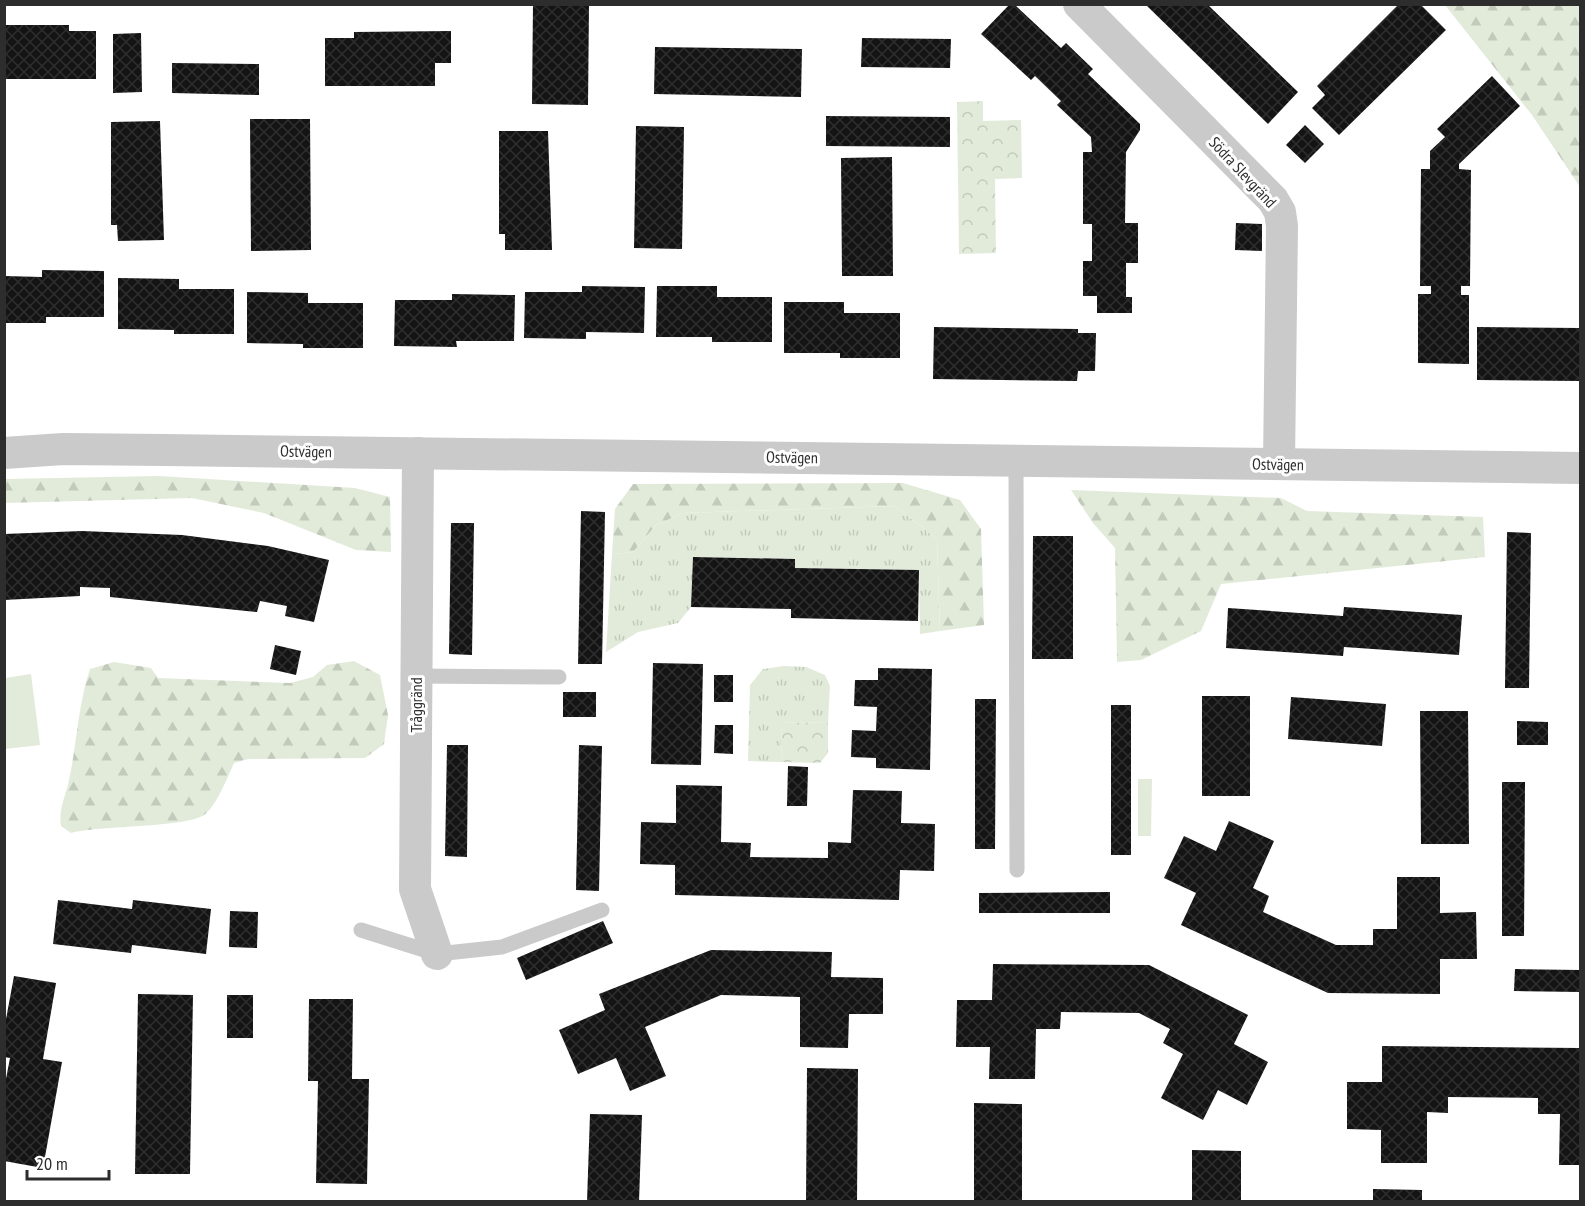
<svg xmlns="http://www.w3.org/2000/svg" width="1585" height="1206" viewBox="0 0 1585 1206" font-family="'PT Sans Narrow',sans-serif">
	<defs>
		<pattern id="grass-tufts" width="24" height="20" patternUnits="userSpaceOnUse" patternTransform="scale(1.5)"><rect width="24" height="20" fill="#e2ebda"/><path d="M3 7l-1-3M5 7V3M7 7l1-3M15 17l-1-3M17 17v-4M19 17l1-3" fill="none" stroke="#c2cabb"/></pattern>
		<pattern id="forest-firs" width="22" height="20" patternUnits="userSpaceOnUse" patternTransform="scale(1.5)"><rect width="22" height="20" fill="#e2ebda"/><path d="M5 1l3.5 6h-7zM16 11l3.5 6h-7z" fill="#c2cabb"/></pattern>
		<pattern id="park-crowns" width="20" height="18" patternUnits="userSpaceOnUse" patternTransform="scale(1.5)"><rect width="20" height="18" fill="#e2ebda"/><path d="M2 6a3 3 0 1 1 6 0M12 15a3 3 0 1 1 6 0" fill="none" stroke="#c2cabb"/></pattern>
		<pattern id="building-cross-hatch" width="8" height="8" patternUnits="userSpaceOnUse" patternTransform="scale(1.5)"><rect width="8" height="8" fill="#141414"/><path d="M0 0l8 8M0 8l8-8" fill="none" stroke="#2e2e2e"/></pattern>
	</defs>
	<rect width="100%" height="100%" fill="#fff"/>
	<g fill="url(#grass-tufts)">
		<path d="M895,506L937,539L940,631L920,634L919,570L795,568V559L693,557L691,607L678,623L638,632L606,652L612,554L633,552L656,525L683,513Z"/>
		<path d="M784,666L806,667L825,675L830,686L828,722L781,723L782,762L748,761L750,685L763,669Z"/>
	</g>
	<g fill="url(#forest-firs)">
		<path d="M1445,5H1580V187L1532,115Z"/>
		<path d="M159,476L355,488L390,497L391,552L356,550L264,513L192,498L5,503V479Z"/>
		<path d="M903,483L960,500L981,529L984,625L940,631L937,539L895,506L683,513L656,525L633,552L612,554L615,509L633,484Z"/>
		<path d="M1071,490L1281,498L1307,511L1483,517L1485,557L1221,584L1201,631L1141,660L1117,662L1115,548L1093,523Z"/>
		<path d="M354,661L380,675L388,715L384,744L365,758L248,759L234,763C228,776 216,807 204,815C184,828 101,825 71,833L61,826C58,809 66,796 69,780C77,743 78,705 90,669L114,662L151,668L158,678L290,683L313,677L327,665Z"/>
	</g>
	<g fill="url(#park-crowns)">
		<path d="M983,101V121L1021,120L1022,178L995,179L996,253L959,254L957,102Z"/>
		<path d="M828,722V753L820,763L782,762L781,723Z"/>
	</g>
	<g fill="#e2ebda">
		<path d="M31,674L40,745L5,749V678Z"/>
		<path d="M1138,779H1152L1151,836H1138Z"/>
	</g>
	<g fill="url(#building-cross-hatch)">
		<path d="M533,4H589L588,105L532,104Z"/>
		<path d="M1145,4H1207L1298,92L1268,124Z"/>
		<path d="M1399,4H1420L1446,30L1339,135L1312,108L1325,95L1317,86Z"/>
		<path d="M1009,5H1015L1061,48L1066,43L1093,69L1088,74L1140,124V130L1126,152L1125,223H1138V263H1126V297H1132V313H1097V296H1083V261H1092V224H1083V152H1092L1091,137L1057,105L1061,101L1035,76L1031,80L981,34Z"/>
		<path d="M5,25H69V31H96V79H4Z"/>
		<path d="M451,31V63H435V86H325V38H354V32Z"/>
		<path d="M141,33L142,92L113,93V34Z"/>
		<path d="M862,38L951,39L950,68L861,67Z"/>
		<path d="M655,47L802,49L801,97L654,94Z"/>
		<path d="M172,63L259,64V95L172,93Z"/>
		<path d="M1492,76L1520,106L1459,164V169L1471,170L1470,286H1461V295H1469V364L1418,363V294H1431V286H1420L1421,169H1430V151L1445,137L1437,129Z"/>
		<path d="M826,116L950,117V147L826,146Z"/>
		<path d="M250,119H310L311,250L251,251Z"/>
		<path d="M160,121L164,240L118,241L117,225H111V122Z"/>
		<path d="M1305,125L1324,144L1305,163L1286,145Z"/>
		<path d="M636,126L684,127L682,249L634,248Z"/>
		<path d="M499,131H548L552,250H505V234H499Z"/>
		<path d="M892,157L893,276H842L841,158Z"/>
		<path d="M1236,223L1262,224V251L1235,250Z"/>
		<path d="M42,270L104,271V317H46V323H4V276L42,277Z"/>
		<path d="M118,278L179,279V289H234V334H174V330L118,329Z"/>
		<path d="M582,286L645,287L644,333L586,332V339L524,338L525,292H582Z"/>
		<path d="M657,286H717V297H772V342H712V337H656Z"/>
		<path d="M247,292L308,293V303H363V348H303V344L247,343Z"/>
		<path d="M452,294L515,295L514,341H456L457,347L394,346L395,300H452Z"/>
		<path d="M784,302H844V313H900V358H840V353H784Z"/>
		<path d="M934,327L1078,329V333H1096L1095,371H1078L1077,381L933,379Z"/>
		<path d="M1477,327L1580,328V381L1477,380Z"/>
		<path d="M581,511L605,512L602,664H578Z"/>
		<path d="M451,523H474L472,655L449,654Z"/>
		<path d="M82,531L182,535L268,546L329,560L314,622L285,616L287,606L260,601L257,612L110,597V588L80,587V596L4,600V534Z"/>
		<path d="M1507,532L1531,533L1529,688H1505Z"/>
		<path d="M1033,536H1073V659H1032Z"/>
		<path d="M693,557L795,559V568L919,570L918,621L791,618V609L691,607Z"/>
		<path d="M1344,607L1462,615L1459,655L1344,647L1343,656L1226,648L1228,608L1343,616Z"/>
		<path d="M275,645L301,651L296,675L270,669Z"/>
		<path d="M653,663L703,664L701,765L651,764Z"/>
		<path d="M878,668L932,669L930,770L876,768V758L851,757L852,730L876,731L877,707L854,706L855,680H878Z"/>
		<rect x="714" y="675" width="19" height="27"/>
		<rect x="563" y="692" width="33" height="25"/>
		<rect x="1202" y="696" width="48" height="100"/>
		<path d="M1291,697L1386,704L1382,746L1288,739Z"/>
		<path d="M975,699H996L995,849H975Z"/>
		<rect x="1111" y="705" width="20" height="150"/>
		<path d="M1420,711H1468L1469,844H1421Z"/>
		<path d="M1517,721L1548,722V745H1517Z"/>
		<path d="M715,725H733V754L714,753Z"/>
		<path d="M447,745H468L467,857L445,856Z"/>
		<path d="M579,745L602,746L599,891L576,890Z"/>
		<path d="M788,766L808,767L807,806H787Z"/>
		<path d="M1502,782H1525L1524,936H1502Z"/>
		<path d="M676,785L722,786L721,842L751,843L750,857L828,858V842L851,843L853,790L902,791L901,823L935,824L934,871L900,870L899,900L675,895V865L640,864L641,822L676,823Z"/>
		<path d="M1229,821L1274,841L1253,888L1269,896L1263,912L1336,945H1373V929H1397V877H1440V913L1476,912L1477,959H1440V994L1328,993L1181,925L1196,893L1164,878L1184,836L1216,851Z"/>
		<path d="M1110,892V913H979V893Z"/>
		<path d="M58,900L132,909L133,900L211,909L206,954L132,945L131,953L53,944Z"/>
		<path d="M230,911L258,912L257,948L229,947Z"/>
		<path d="M603,921L613,943L526,980L517,958Z"/>
		<path d="M711,950L832,952L831,977L883,978V1014H849L848,1048L800,1047V997L721,995L645,1027L666,1076L630,1091L616,1058L578,1074L559,1030L605,1010L599,994Z"/>
		<path d="M993,964L1149,965L1248,1015L1234,1044L1268,1062L1247,1105L1218,1090L1203,1120L1161,1098L1183,1054L1163,1043L1170,1029L1139,1013L1061,1012L1060,1029H1036L1035,1079H989L990,1047H956L957,1000H992Z"/>
		<path d="M1515,969L1580,970V992L1514,991Z"/>
		<path d="M14,976L56,983L43,1059L62,1062L43,1168L4,1161V1089L10,1058L4,1057V1030Z"/>
		<path d="M138,994L193,995L190,1174H135Z"/>
		<rect x="227" y="995" width="26" height="43"/>
		<path d="M309,999H353L352,1079H369L367,1184L316,1183L318,1081H308Z"/>
		<path d="M1382,1046L1580,1048V1165H1559L1560,1114H1538V1098L1448,1097V1113L1427,1112V1163H1381V1130L1347,1129V1082H1382Z"/>
		<path d="M807,1068L858,1069L857,1202H806Z"/>
		<path d="M974,1103L1022,1104V1202H974Z"/>
		<path d="M590,1114L642,1115L639,1202H587Z"/>
		<path d="M1192,1150L1241,1151V1202H1192Z"/>
		<path d="M1373,1189L1422,1190V1202H1373Z"/>
	</g>
	<g fill="none" stroke-linecap="round" stroke-linejoin="round">
		<g stroke="#cacaca" stroke-width="15">
			<path d="M1016,460L1017,870"/>
			<path d="M416,676L559,677"/>
			<path d="M361,930L437,954L502,947L602,910"/>
		</g>
		<g stroke="#cacaca" stroke-width="32">
			<path d="M1079,4L1273,200L1280,212L1282,226L1279,463"/>
			<path d="M4,453L63,449L165,450L1580,468"/>
			<path d="M418,453L415,889L437,954"/>
		</g>
	</g>
	<g text-anchor="middle" dominant-baseline="central" stroke-width="6" stroke-linejoin="round" paint-order="stroke">
		<g font-size="16" fill="#2d2d2d" stroke="#fff">
			<text transform="translate(1243 172) rotate(47)">Södra Slevgränd</text>
			<text transform="translate(306 451) rotate(1)">Ostvägen</text>
			<text transform="translate(792 457) rotate(1)">Ostvägen</text>
			<text transform="translate(1278 464) rotate(1)">Ostvägen</text>
			<text transform="translate(416 705) rotate(-90)">Tråggränd</text>
		</g>
	</g>
	<rect width="1585" height="1206" fill="none" stroke="#2d2d2d" stroke-width="12"/>
	<path d="M27 1170v9h82v-9" fill="none" stroke="#2d2d2d" stroke-width="3"/>
	<text x="36" y="1170" font-size="18" fill="#2d2d2d" stroke="#ffffff" stroke-width="4.5" paint-order="stroke">20 m</text>
</svg>
